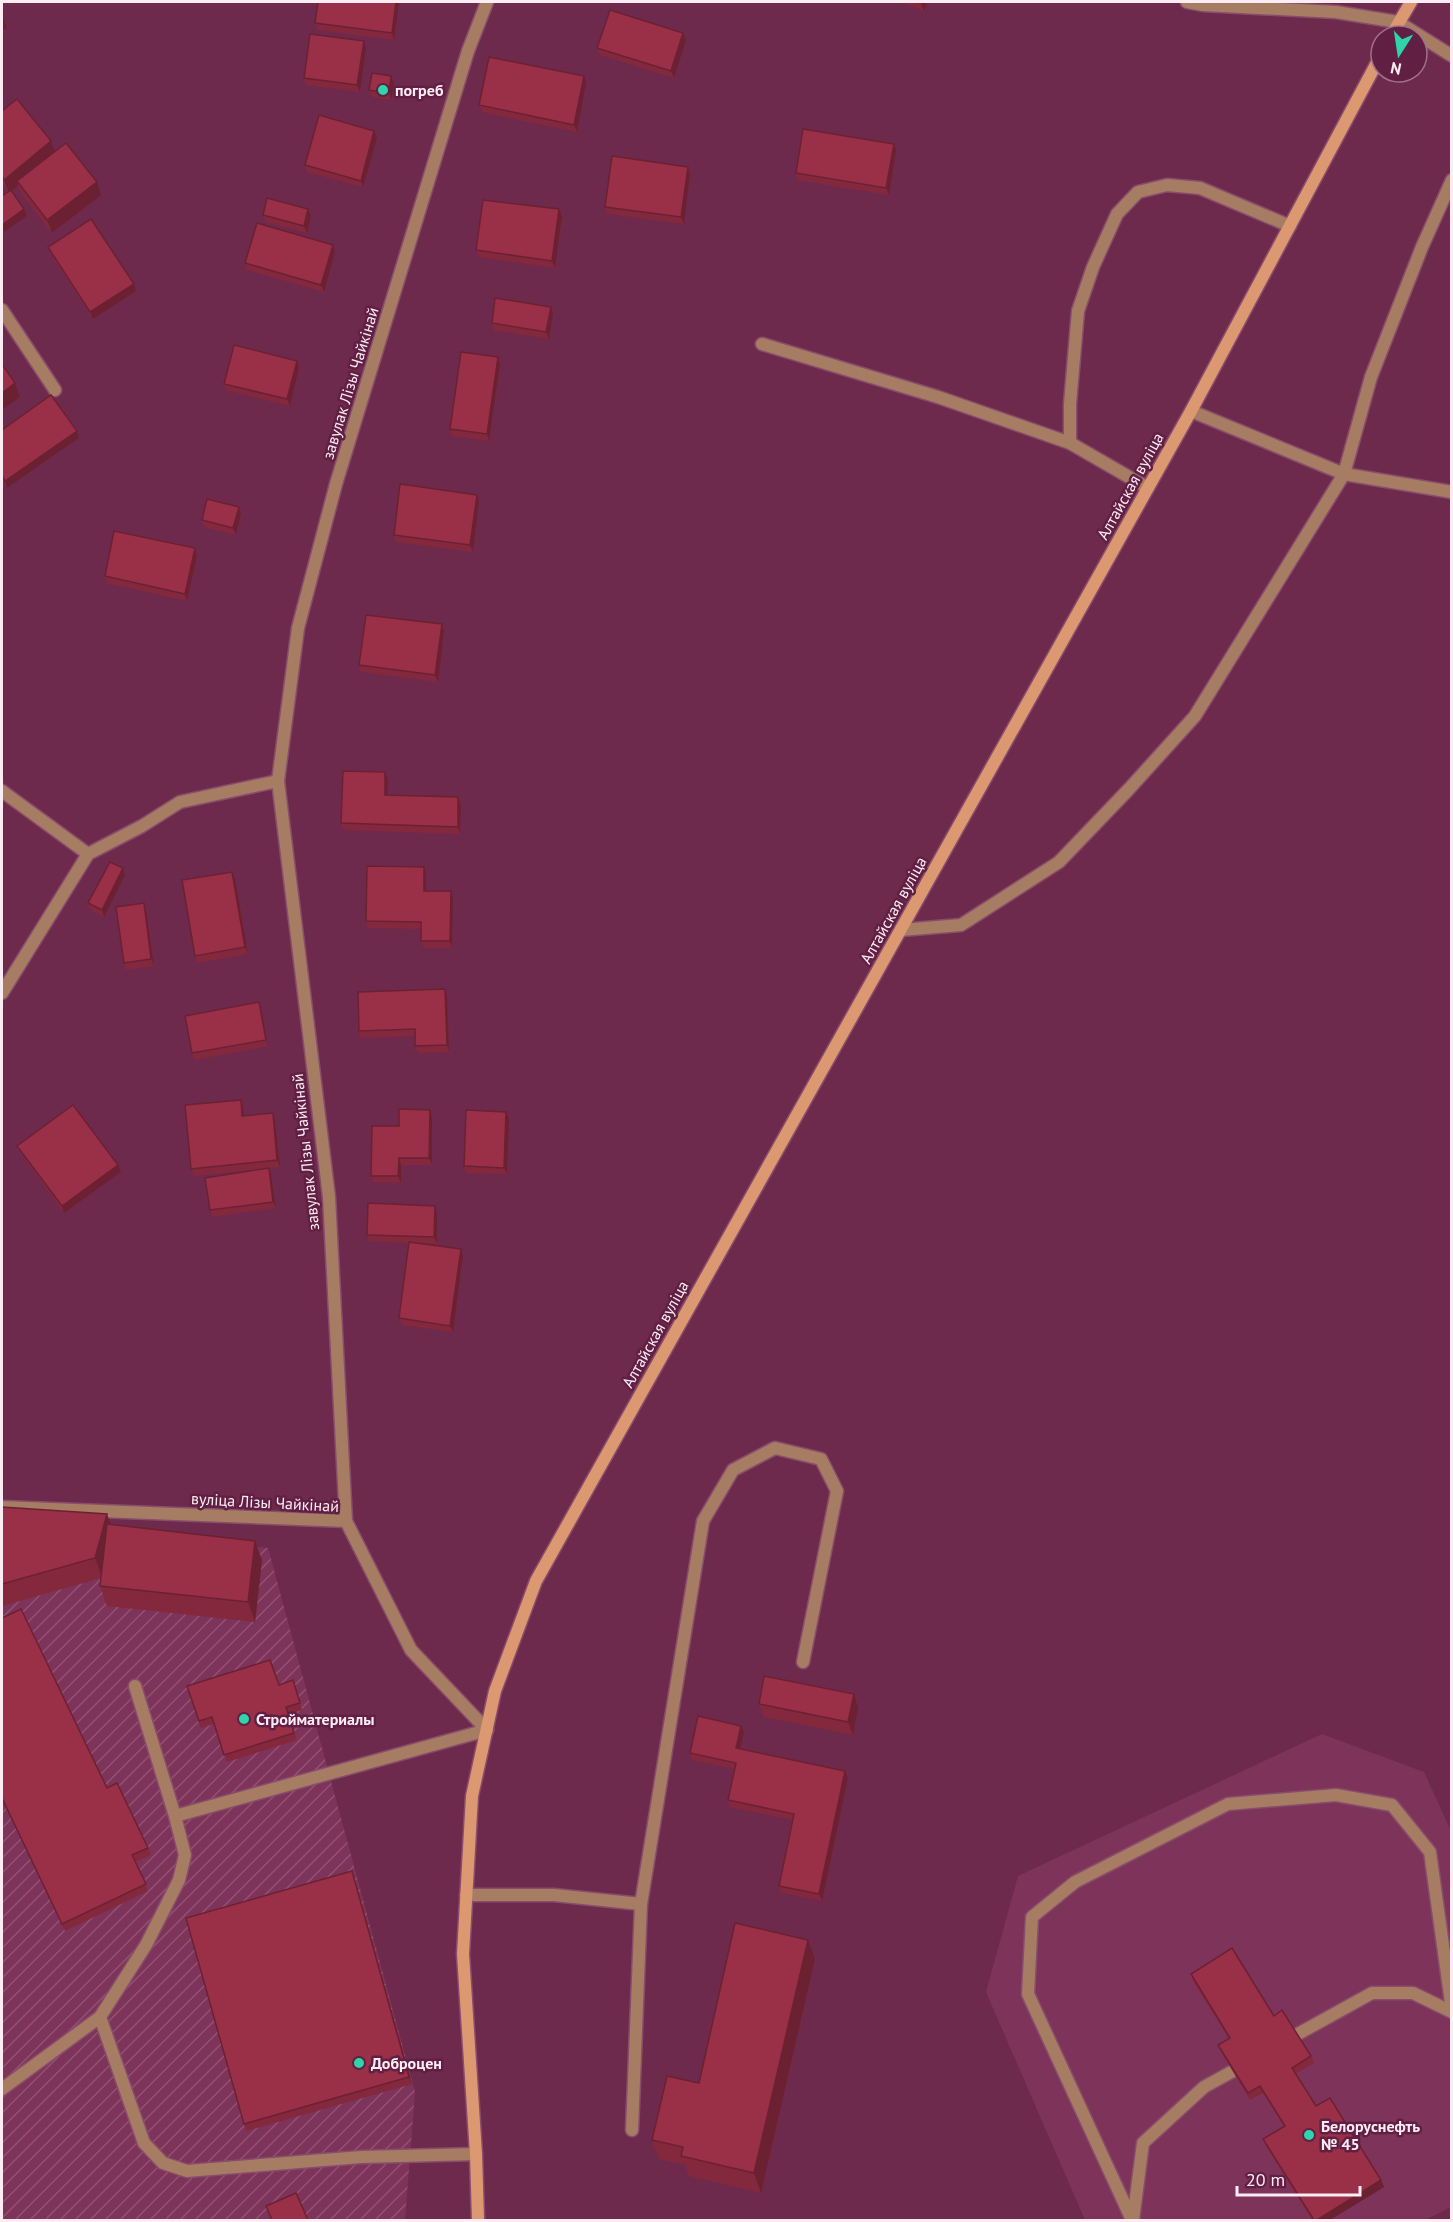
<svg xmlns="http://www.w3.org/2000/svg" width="1453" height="2222" viewBox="0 0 1453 2222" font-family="'PT Sans',sans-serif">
	<defs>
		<pattern id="industrial-furrows" width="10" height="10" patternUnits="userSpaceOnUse" patternTransform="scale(1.5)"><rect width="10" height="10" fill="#7e345a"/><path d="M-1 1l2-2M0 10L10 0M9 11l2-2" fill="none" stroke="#915272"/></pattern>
	</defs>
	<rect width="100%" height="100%" fill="#6e2a4d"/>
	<path fill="#7e345a" d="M1322,1734L1424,1772L1451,1831V2207L1425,2220H1085L986,1992L1018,1876Z"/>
	<path fill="url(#industrial-furrows)" d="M2,1524L268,1548L415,2092L405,2220H2Z"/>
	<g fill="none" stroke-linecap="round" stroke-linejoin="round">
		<g stroke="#884d6b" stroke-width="15">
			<g id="service">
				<path d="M1398,22L1452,56"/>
				<path d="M762,344L938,397L1070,443"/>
				<path d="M1191,411L1344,474L1452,492"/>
				<path d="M1148,488L1070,443V404L1078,311L1093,267L1117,214L1138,192L1167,185L1200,188L1290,226"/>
				<path d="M901,930L961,925L1059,862L1129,789L1195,716L1344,474L1371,377L1422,247L1452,180"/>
				<path d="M135,1686L175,1816L487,1730"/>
				<path d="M175,1816L185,1855L179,1880L146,1945L100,2017L144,2143L163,2163L187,2171L361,2157L476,2154"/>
				<path d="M466,1895H554L641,1904L703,1521L733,1470L775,1448L821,1459L837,1491L803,1662"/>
				<path d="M1296,2035L1372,1993H1413L1452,2012"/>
				<path d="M2,2089L100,2017"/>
				<path d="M632,2130L641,1904"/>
				<path d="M1132,2220L1028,1994L1032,1917L1075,1882L1228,1804L1336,1795L1392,1805L1430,1852L1452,2010"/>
				<path d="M1133,2220L1143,2143L1204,2087L1233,2071"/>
			</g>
		</g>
		<g stroke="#884d6b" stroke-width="15">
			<g id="minor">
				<path d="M1187,2L1203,5L1336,12L1398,22"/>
				<path d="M2,310L55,390"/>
				<path d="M2,791L88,854"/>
				<path d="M2,993L88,854L142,826L180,802L278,781"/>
				<path d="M2,1507L346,1521L411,1650L487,1730"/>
				<path d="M346,1521L329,1197L278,781L298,628L336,484L468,51L487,2"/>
			</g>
		</g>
		<g stroke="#884d6b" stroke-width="15">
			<g id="secondary">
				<path d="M1391,36L1411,2"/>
				<path d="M478,2220L476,2154L463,1954L472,1796L495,1691L536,1581L1191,411L1381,55"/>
			</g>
		</g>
		<use href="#service" stroke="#a67c63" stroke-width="12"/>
		<use href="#minor" stroke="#a67c63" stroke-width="12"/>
		<use href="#secondary" stroke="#db9871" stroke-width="12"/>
	</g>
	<g fill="#84283e">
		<path d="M399,2L394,40L318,30L315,23Z"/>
		<path d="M900,2H927L924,11Z"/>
		<path d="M686,40L674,78L600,55L597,48Z"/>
		<path d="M366,48L360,92L306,85L304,78Z"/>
		<path d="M394,83L391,100L372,97L369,90Z"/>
		<path d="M586,83L577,132L482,112L479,105Z"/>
		<path d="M2,111L55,152L101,195L52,233L22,195L18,186L12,191L24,209L27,216L4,232L2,228V196L8,192L2,183Z"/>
		<path d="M377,138L363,187L307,172L305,165Z"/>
		<path d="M894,144L896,151L889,195L798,180L796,173Z"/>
		<path d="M688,167L690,174L684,224L608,214L605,207Z"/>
		<path d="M559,209L562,216L555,268L479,257L476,250Z"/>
		<path d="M263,215L311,216L307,233L266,222Z"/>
		<path d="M48,247L134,284L136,291L93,319L51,254Z"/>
		<path d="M335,252L324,292L247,270L245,263Z"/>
		<path d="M551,307L553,314L549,339L494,330L492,323Z"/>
		<path d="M297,361L299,368L290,406L226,390L224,384Z"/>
		<path d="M500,364L489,441L452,436L450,429Z"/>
		<path d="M2,430L77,431L79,438L7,488L2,480Z"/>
		<path d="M479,501L473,552L396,542L394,535Z"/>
		<path d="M239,507L241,514L236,535L204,527L202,520Z"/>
		<path d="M195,548L197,555L187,601L107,583L105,576Z"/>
		<path d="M444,631L438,682L361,672L359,665Z"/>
		<path d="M388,779L387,795L461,804L460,834L344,830L341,823Z"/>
		<path d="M424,867L426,874V891L453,898L452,948H424L421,941V929L369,928L366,921Z"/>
		<path d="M125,875L104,917L91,910L88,903Z"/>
		<path d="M235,879L248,954L197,963L195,956Z"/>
		<path d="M144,903L146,910L154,966L126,970L124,963Z"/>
		<path d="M447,996L449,1052L418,1053L415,1046V1036L361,1038L359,1031Z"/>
		<path d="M261,1009L268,1046L195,1060L192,1053Z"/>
		<path d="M243,1107L244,1116L275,1120L280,1167L194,1176L191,1169Z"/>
		<path d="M506,1112L509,1118L507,1174L466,1173L464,1166Z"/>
		<path d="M432,1117V1165H401V1183L374,1182L371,1176L399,1126Z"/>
		<path d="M17,1146L118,1165L121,1172L64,1213L20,1152Z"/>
		<path d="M271,1175L276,1208L212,1217L210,1210Z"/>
		<path d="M437,1213V1244L417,1243L463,1256L453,1332L402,1325L399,1318L409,1243L369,1241L367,1235Z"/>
		<path d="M2,1507L110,1525L262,1560L255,1622L107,1606L100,1586L101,1578L2,1606Z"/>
		<path d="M2,1618L107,1788L148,1848L151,1855L135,1862L148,1891L65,1931L2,1800Z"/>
		<path d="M293,1680L302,1710L288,1714L297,1740L227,1762L214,1724L201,1728L187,1686L279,1685Z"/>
		<path d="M854,1694L858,1708L853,1735L764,1717L759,1704Z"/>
		<path d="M741,1726L744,1732L740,1748L845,1771L848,1778L822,1901L781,1892L779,1886L793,1820L730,1807L728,1800L734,1769L692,1760L690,1753Z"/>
		<path d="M354,1878L412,2084L246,2131L244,2124Z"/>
		<path d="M808,1940L815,1959L761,2193L689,2176L685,2165L659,2159L652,2140L699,2083Z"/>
		<path d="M1191,1974L1274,2016L1311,2056L1314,2063L1295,2074L1316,2106L1381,2180L1384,2187L1330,2220H1312L1266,2146L1263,2139L1284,2126L1263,2093L1250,2100L1221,2052L1218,2045L1229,2039L1193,1981Z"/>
	</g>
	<g fill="#6c2132">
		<path d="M396,2H399L394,40L392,33Z"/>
		<path d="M922,2H927L924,11L921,4Z"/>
		<path d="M2,14L7,28L2,31Z"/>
		<path d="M683,33L686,40L674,78L671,71Z"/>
		<path d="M364,41L366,48L360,92L357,85Z"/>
		<path d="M391,76L394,83L391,100L389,93Z"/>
		<path d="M584,76L586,83L577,132L574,125Z"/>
		<path d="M374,131L377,138L363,187L361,181Z"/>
		<path d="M51,141L56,155L17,181L18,186L9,193L4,180Z"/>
		<path d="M894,144L896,151L889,195L886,188Z"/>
		<path d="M688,167L690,174L684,224L681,217Z"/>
		<path d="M97,182L101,195L52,233L47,220Z"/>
		<path d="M24,209L27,216L4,232L2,225Z"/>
		<path d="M308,209L311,216L307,233L304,226Z"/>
		<path d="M559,209L562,216L555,268L552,261Z"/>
		<path d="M333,245L335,252L324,292L321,285Z"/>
		<path d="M134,284L136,291L93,319L90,312Z"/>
		<path d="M551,307L553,314L549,339L546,332Z"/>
		<path d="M498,357L500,364L489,441L487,434Z"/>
		<path d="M297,361L299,368L290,406L287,399Z"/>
		<path d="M15,383L20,397L2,410V393Z"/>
		<path d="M77,431L79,438L7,488L5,481Z"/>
		<path d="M477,495L479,501L473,552L470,545Z"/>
		<path d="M239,507L241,514L236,535L233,528Z"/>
		<path d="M195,548L197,555L187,601L185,594Z"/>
		<path d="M442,624L444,631L438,682L435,675Z"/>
		<path d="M385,772L388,779L387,802L385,795Z"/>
		<path d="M458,797L461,804L460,834L458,827Z"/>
		<path d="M424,867L426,874V898L424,891Z"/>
		<path d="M123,868L125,875L104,917L102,910Z"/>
		<path d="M232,872L235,879L248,954L245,947Z"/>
		<path d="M451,891L453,898L452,948L450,941Z"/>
		<path d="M144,903L146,910L154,966L151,959Z"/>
		<path d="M445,989L447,996L449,1052L447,1045Z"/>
		<path d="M259,1002L261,1009L268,1046L266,1040Z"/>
		<path d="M241,1100L243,1107L245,1123L242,1116Z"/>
		<path d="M430,1110L432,1117V1165L429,1158Z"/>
		<path d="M506,1112L509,1118L507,1174L504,1168Z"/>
		<path d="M273,1113L275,1120L280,1167L277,1160Z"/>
		<path d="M399,1158L401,1165V1183L398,1176Z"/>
		<path d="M118,1165L121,1172L64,1213L62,1206Z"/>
		<path d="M269,1168L271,1175L276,1208L273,1202Z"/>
		<path d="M435,1206L437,1213V1244L434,1237Z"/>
		<path d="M461,1249L463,1256L453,1332L450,1326Z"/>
		<path d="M107,1514L114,1534L102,1577L95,1558Z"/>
		<path d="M255,1541L262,1560L255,1622L248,1602Z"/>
		<path d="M854,1694L858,1708L853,1735L848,1722Z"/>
		<path d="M741,1726L744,1732L739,1754L736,1748Z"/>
		<path d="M845,1771L848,1778L822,1901L819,1894Z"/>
		<path d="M352,1871L354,1878L412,2084L409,2077Z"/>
		<path d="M808,1940L815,1959L761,2193L754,2173Z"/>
		<path d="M1381,2180L1384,2187L1330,2220H1317Z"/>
	</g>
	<g fill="#9a2f48" stroke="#6c2132" stroke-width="1.5">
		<path d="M318,2H396L392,33L315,23Z"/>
		<path d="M610,10L683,33L671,71L597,48Z"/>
		<path d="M310,34L364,41L357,85L304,78Z"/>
		<path d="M489,57L584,76L574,125L479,105Z"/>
		<path d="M372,73L391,76L389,93L369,90Z"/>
		<path d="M17,99L51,141L4,180L2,176V111Z"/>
		<path d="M319,115L374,131L361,181L305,165Z"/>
		<path d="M803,129L894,144L886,188L796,173Z"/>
		<path d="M66,143L97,182L47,220L17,181Z"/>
		<path d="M612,156L688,167L681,217L605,207Z"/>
		<path d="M11,190L24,209L2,225V196Z"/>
		<path d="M267,198L308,209L304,226L263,215Z"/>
		<path d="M483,200L559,209L552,261L476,250Z"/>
		<path d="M91,219L134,284L90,312L48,247Z"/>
		<path d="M257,223L333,245L321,285L245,263Z"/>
		<path d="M495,298L551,307L546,332L492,323Z"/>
		<path d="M234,345L297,361L287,399L224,384Z"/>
		<path d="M461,352L498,357L487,434L450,429Z"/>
		<path d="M2,364L15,383L2,393Z"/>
		<path d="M51,395L77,431L5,481L2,476V430Z"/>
		<path d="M400,484L477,495L470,545L394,535Z"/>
		<path d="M207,499L239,507L233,528L202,520Z"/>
		<path d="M114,531L195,548L185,594L105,576Z"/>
		<path d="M366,615L442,624L435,675L359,665Z"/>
		<path d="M343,771L385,772V795L458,797V827L341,823Z"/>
		<path d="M110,862L123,868L102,910L88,903Z"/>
		<path d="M367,866L424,867V891H451L450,941H421V922L366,921Z"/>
		<path d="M232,872L245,947L195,956L182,880Z"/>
		<path d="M144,903L151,959L124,963L116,907Z"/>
		<path d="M445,989L447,1045L415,1046V1029L359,1031L358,992Z"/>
		<path d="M259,1002L266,1040L192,1053L185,1016Z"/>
		<path d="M241,1100L242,1116L273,1113L277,1160L191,1169L185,1105Z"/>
		<path d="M73,1105L118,1165L62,1206L17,1146Z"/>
		<path d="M399,1109L430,1110L429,1158H399L398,1176H371L372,1126H399Z"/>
		<path d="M466,1110L506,1112L504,1168L464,1166Z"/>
		<path d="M269,1168L273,1202L210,1210L205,1178Z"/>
		<path d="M368,1203L435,1206L434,1237L367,1235Z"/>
		<path d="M409,1242L461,1249L450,1326L399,1318Z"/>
		<path d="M2,1507L107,1514L95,1558L2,1584Z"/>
		<path d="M107,1524L255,1541L248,1602L100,1586Z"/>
		<path d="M21,1609L107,1788L117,1783L148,1848L132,1855L146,1884L62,1924L2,1798V1618Z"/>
		<path d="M270,1660L279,1685L293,1680L300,1703L286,1707L294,1733L224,1755L212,1717L199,1721L187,1686Z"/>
		<path d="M764,1676L854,1694L848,1722L759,1704Z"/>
		<path d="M698,1716L741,1726L736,1748L845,1771L819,1894L779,1886L794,1814L728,1800L736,1763L690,1753Z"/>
		<path d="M352,1871L409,2077L244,2124L186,1918Z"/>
		<path d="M735,1923L808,1940L754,2173L681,2156L683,2147L652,2140L667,2076L699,2083Z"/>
		<path d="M1232,1948L1274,2016L1282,2010L1311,2056L1292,2068L1316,2106L1330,2098L1381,2180L1317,2220H1314L1263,2139L1285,2126L1260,2086L1248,2093L1218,2045L1230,2038L1191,1974Z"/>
		<path d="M296,2193L308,2220H272L266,2206Z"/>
	</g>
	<g fill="#2fd4aa" stroke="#611f43" stroke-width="2">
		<circle cx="383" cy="90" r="6"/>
		<circle cx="244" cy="1719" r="6"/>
		<circle cx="359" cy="2063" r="6"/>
		<circle cx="1309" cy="2135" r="6"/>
	</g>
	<g text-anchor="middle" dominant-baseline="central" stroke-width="5" stroke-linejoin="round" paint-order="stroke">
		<g font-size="16" font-weight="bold" fill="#fdecf3" stroke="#611f43" text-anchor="start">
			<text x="395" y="90">погреб</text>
			<text x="256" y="1719">Стройматериалы</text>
			<text x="371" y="2063">Доброцен</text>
			<text x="1321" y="2126">Белоруснефть<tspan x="1321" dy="18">№ 45</tspan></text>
		</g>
		<g font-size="16" fill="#fdecf3" stroke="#611f43">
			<text transform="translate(350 383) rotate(-73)">завулак Лізы Чайкінай</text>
			<text transform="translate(1130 486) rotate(-61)">Алтайская вуліца</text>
			<text transform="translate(893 910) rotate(-61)">Алтайская вуліца</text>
			<text transform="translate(305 1152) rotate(-96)">завулак Лізы Чайкінай</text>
			<text transform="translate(655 1334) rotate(-61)">Алтайская вуліца</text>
			<text transform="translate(265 1502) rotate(3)">вуліца Лізы Чайкінай</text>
		</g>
	</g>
	<rect width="1453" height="2222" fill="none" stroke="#fdecf3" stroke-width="6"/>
	<g transform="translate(1399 54) rotate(192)"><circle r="28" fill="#611f43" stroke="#9f7189" stroke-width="1.5"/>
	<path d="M0-4.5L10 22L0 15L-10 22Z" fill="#2fd4aa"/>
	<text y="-9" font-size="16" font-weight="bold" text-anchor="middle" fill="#fdecf3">N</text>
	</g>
	<path d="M1237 2186v9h123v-9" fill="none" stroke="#fdecf3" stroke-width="3"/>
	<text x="1246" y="2186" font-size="18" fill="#fdecf3" stroke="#611f43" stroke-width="4.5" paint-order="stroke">20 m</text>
</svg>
